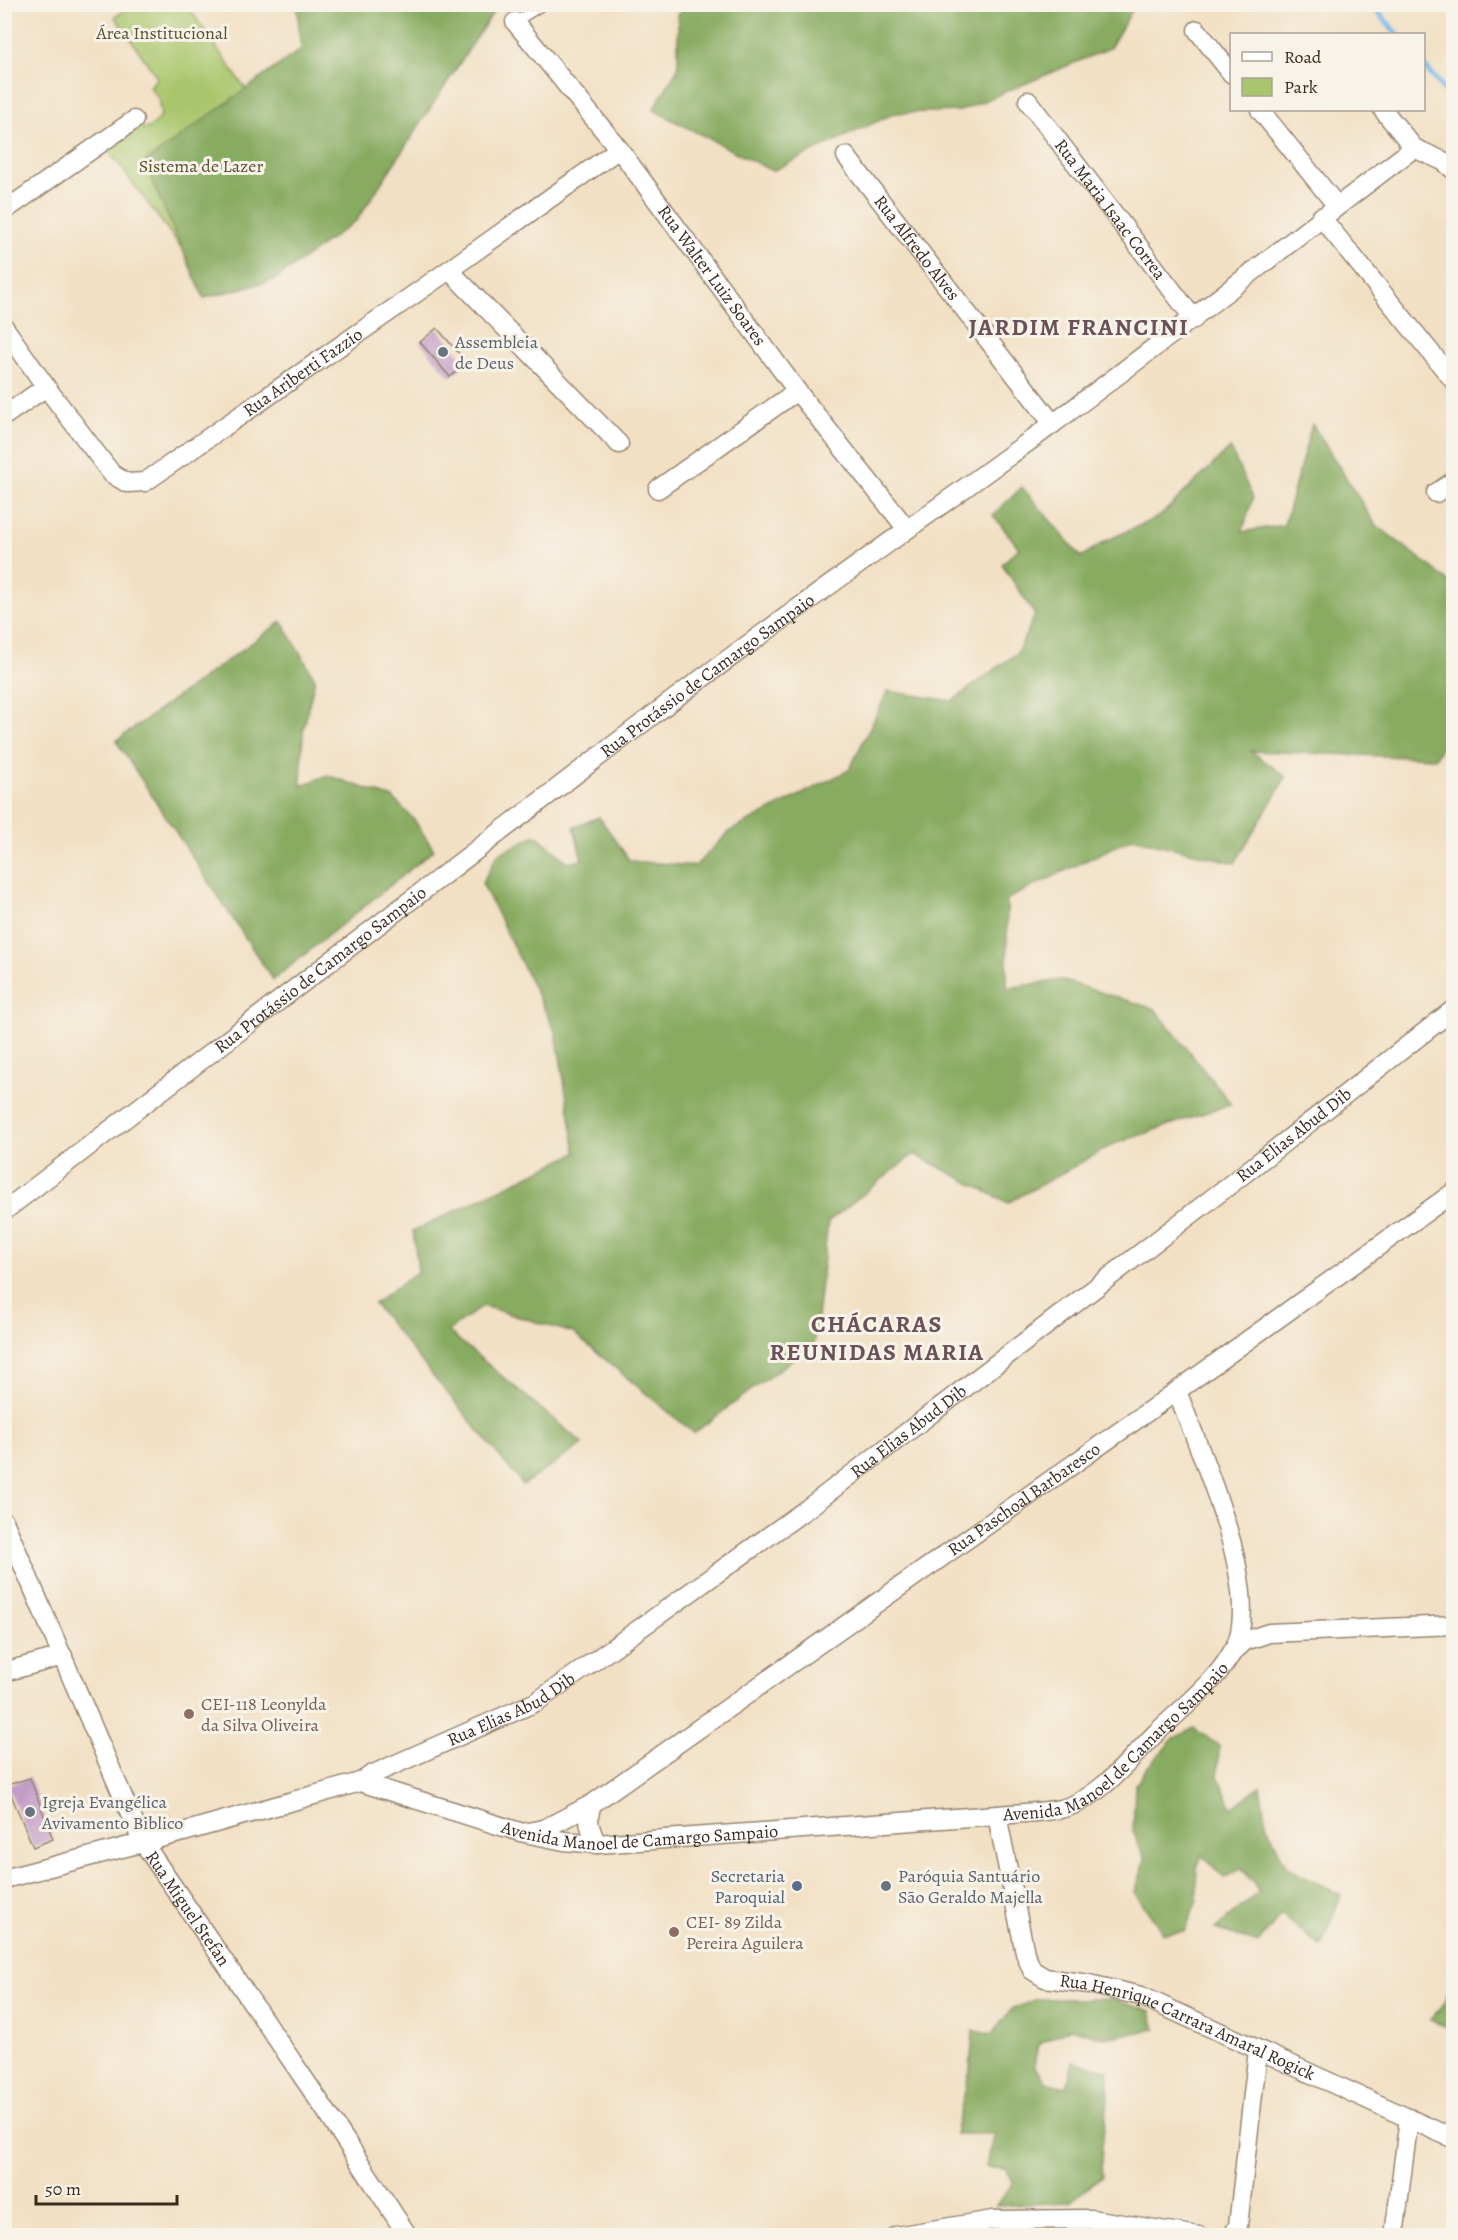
<svg xmlns="http://www.w3.org/2000/svg" width="1458" height="2240" viewBox="0 0 1458 2240" font-family="Alegreya,serif">
	<rect width="100%" height="100%" fill="#f7f3e8"/>
	<filter id="ink" filterUnits="userSpaceOnUse"><feTurbulence type="fractalNoise" baseFrequency=".0167" numOctaves="2"/><feDisplacementMap in="SourceGraphic" scale="12" xChannelSelector="R" yChannelSelector="G"/><feConvolveMatrix kernelMatrix="1 2 1 2 8 2 1 2 1" color-interpolation-filters="sRGB"/></filter>
	<filter id="wash" filterUnits="userSpaceOnUse"><feTurbulence type="fractalNoise" baseFrequency=".008" numOctaves="4" result="noise"/><feDisplacementMap in="SourceGraphic" scale="24" xChannelSelector="R" yChannelSelector="G"/><feGaussianBlur stdDeviation="1.35" result="paint"/><feColorMatrix in="noise" values="0 0 0 0 0 0 0 0 0 0 0 0 0 0 0 0 0 1.4 0 .05"/><feComposite in="paint" operator="in"/></filter>
	<g filter="url(#wash)">
		<rect width="100%" height="100%" fill="#f2e0c4"/>
		<path fill="#aac66d" stroke="#727846" stroke-width="1.5" d="M133,5H187L303,171L188,257L108,150L136,128H150L161,116L158,98L150,87L157,77L115,17Z"/>
		<g fill="#87ab60" stroke="#616a3f" stroke-width="1.5">
			<path d="M691,4H1135V5L1110,48L960,111L895,113L772,171L653,110L678,68V14Z"/>
			<path d="M297,5H498L357,220L274,280L204,298L144,163L301,49Z"/>
			<path d="M1312,424L1375,524L1434,569L1453,586V728L1435,758L1251,751L1286,777L1235,863L1132,838L1007,899V988L1061,980L1155,1009L1231,1104L1114,1144L1008,1203L914,1154L828,1222L814,1343L694,1433L573,1333L483,1306L448,1331L583,1444L523,1485L374,1304L418,1271L413,1231L576,1153L556,1033L482,883L498,854L536,835L569,863L582,860L574,827L599,817L630,861L695,866L730,831L849,770L888,691L952,701L1017,653L1035,615L1002,564L1019,548L993,515L1022,487L1081,557L1106,541L1160,516L1230,448L1253,498L1242,532L1284,525Z"/>
			<path d="M282,621L315,679L303,731L301,786L327,775L393,798L415,821L434,850L273,980L116,741Z"/>
			<path d="M1194,1728L1219,1746L1218,1776L1232,1808L1260,1786L1266,1823L1287,1868L1341,1895L1321,1947L1281,1914L1258,1943L1215,1929L1259,1892L1242,1868L1224,1878L1202,1855L1197,1868V1900L1185,1932L1163,1933L1135,1893L1145,1860L1133,1831L1135,1786L1146,1769L1174,1738Z"/>
			<path d="M1453,1975V2031L1430,2020L1443,2005Z"/>
			<path d="M1036,1999H1110L1151,2011L1156,2029L1105,2038L1071,2028L1038,2044L1034,2066L1046,2082L1067,2087L1073,2062L1108,2070C1112,2105 1098,2140 1102,2176L1070,2202L996,2206L1014,2183L1005,2169L986,2167L995,2134H955L970,2070L973,2030L991,2035L1011,2010Z"/>
		</g>
		<g fill="none" stroke-linecap="round" stroke-linejoin="round">
			<g stroke="#72b8e9" stroke-width="6">
				<path d="M1371,4L1397,34"/>
				<path d="M1424,66L1454,101"/>
			</g>
		</g>
		<g id="blocks">
			<g fill="#c39cc7">
				<path d="M437,328L467,363L450,377L420,342Z"/>
				<path d="M30,1778L53,1839L33,1847L7,1785Z"/>
			</g>
		</g>
	</g>
	<g filter="url(#ink)">
		<use href="#blocks" fill-opacity="0" stroke="#968571" stroke-width="1.5"/>
		<g fill="none" stroke-linecap="round" stroke-linejoin="round">
			<g stroke="#968571" stroke-width="12">
				<path id="service" d="M515,22L544,4"/>
			</g>
			<g stroke="#968571" stroke-width="21">
				<g id="minor">
					<path id="s1" d="M515,22L619,149L797,391L907,529"/>
					<path d="M1197,30L1232,74"/>
					<path id="s2" d="M1028,101L1194,319"/>
					<path d="M1260,110L1337,206"/>
					<path d="M1383,110L1414,148L1443,161L1454,170"/>
					<path id="s3" d="M846,156L1053,424"/>
					<path d="M4,211L134,120"/>
					<path d="M1321,217L1454,381"/>
					<path d="M449,270L619,444"/>
					<path d="M4,327L46,387"/>
					<path id="s4" d="M4,416L46,387L112,474L127,483L145,482L449,270L619,149"/>
					<path d="M658,489L797,391"/>
					<path d="M1436,493L1454,481"/>
					<path id="s5" d="M4,1211C221,1047 436,880 653,715C785,615 921,521 1054,423C1176,333 1293,239 1414,148"/>
					<path id="s6" d="M4,1521L142,1841L324,2108L408,2236"/>
					<path d="M1231,1654L1245,1641L1269,1633L1454,1625"/>
					<path d="M4,1672L63,1656"/>
					<path id="s7" d="M360,1782L371,1775L536,1702L579,1672L808,1508L1240,1177L1454,1009"/>
					<path d="M592,1804C586,1820 590,1829 597,1844"/>
					<path id="s8" d="M997,1815L1025,1953L1032,1970L1045,1978L1089,1984L1141,1996L1454,2139"/>
					<path id="s9" d="M527,1832L544,1829L592,1804L1177,1391L1454,1192"/>
					<path id="s10" d="M4,1879L187,1831L360,1782L520,1832L564,1841L597,1844L997,1815C1018,1813 1040,1813 1060,1809C1096,1802 1130,1759 1155,1734C1182,1708 1218,1681 1235,1647C1263,1589 1199,1450 1177,1391"/>
					<path d="M896,2236L993,2220L1091,2219L1199,2236"/>
					<path d="M1232,2236L1238,2226L1258,2050"/>
					<path d="M1394,2236L1409,2118"/>
				</g>
			</g>
			<use href="#service" stroke="#fff" stroke-width="9"/>
			<use href="#minor" stroke="#fff" stroke-width="18"/>
		</g>
	</g>
	<g fill="#6b7280" stroke="#f7f3e8" stroke-width="2">
		<circle cx="443" cy="352" r="6"/>
		<circle cx="30" cy="1812" r="6"/>
		<circle cx="886" cy="1886" r="6"/>
	</g>
	<g fill="#8d6e63" stroke="#f7f3e8" stroke-width="2">
		<circle cx="189" cy="1714" r="6"/>
		<circle cx="674" cy="1932" r="6"/>
	</g>
	<circle fill="#5c6f8a" stroke="#f7f3e8" stroke-width="2" cx="797" cy="1886" r="6"/>
	<g text-anchor="middle" dominant-baseline="central" stroke-width="6" stroke-linejoin="round" paint-order="stroke">
		<g font-size="18" fill="#575132" stroke="#f7f3e8">
			<text x="162" y="33">Área Institucional</text>
			<text x="201" y="166">Sistema de Lazer</text>
		</g>
		<g font-size="18" fill="#3b2a1e" stroke="#f7f3e8">
			<text stroke="none"><textPath href="#s2" startOffset="136">Rua Maria Isaac Correa</textPath></text>
			<text stroke="none"><textPath href="#s3" startOffset="116">Rua Alfredo Alves</textPath></text>
			<text stroke="none"><textPath href="#s1" startOffset="321">Rua Walter Luiz Soares</textPath></text>
			<text stroke="none"><textPath href="#s4" startOffset="388">Rua Ariberti Fazzio</textPath></text>
			<text stroke="none"><textPath href="#s5" startOffset="884">Rua Protássio de Camargo Sampaio</textPath></text>
			<text stroke="none"><textPath href="#s5" startOffset="398">Rua Protássio de Camargo Sampaio</textPath></text>
			<text stroke="none"><textPath href="#s7" startOffset="1140">Rua Elias Abud Dib</textPath></text>
			<text stroke="none"><textPath href="#s7" startOffset="654">Rua Elias Abud Dib</textPath></text>
			<text stroke="none"><textPath href="#s9" startOffset="600">Rua Paschoal Barbaresco</textPath></text>
			<text stroke="none"><textPath href="#s7" startOffset="168">Rua Elias Abud Dib</textPath></text>
			<text stroke="none"><textPath href="#s10" startOffset="1161">Avenida Manoel de Camargo Sampaio</textPath></text>
			<text stroke="none"><textPath href="#s10" startOffset="657">Avenida Manoel de Camargo Sampaio</textPath></text>
			<text stroke="none"><textPath href="#s6" startOffset="430">Rua Miguel Stefan</textPath></text>
			<text stroke="none"><textPath href="#s8" startOffset="326">Rua Henrique Carrara Amaral Rogick</textPath></text>
		</g>
		<g font-size="18" fill="#5b616d" stroke="#f7f3e8" text-anchor="start">
			<text x="455" y="342">Assembleia<tspan x="455" dy="21">de Deus</tspan></text>
			<text x="42" y="1802">Igreja Evangélica<tspan x="42" dy="21">Avivamento Biblico</tspan></text>
			<text x="898" y="1876">Paróquia Santuário<tspan x="898" dy="21">São Geraldo Majella</tspan></text>
		</g>
		<g font-size="18" fill="#785e54" stroke="#f7f3e8" text-anchor="start">
			<text x="201" y="1704">CEI-118 Leonylda<tspan x="201" dy="21">da Silva Oliveira</tspan></text>
			<text x="686" y="1922">CEI- 89 Zilda<tspan x="686" dy="21">Pereira Aguilera</tspan></text>
		</g>
		<g font-size="18" fill="#4e5e75" stroke="#f7f3e8" text-anchor="end">
			<text x="785" y="1876">Secretaria<tspan x="785" dy="21">Paroquial</tspan></text>
		</g>
		<g font-size="24" font-weight="bold" letter-spacing="1.5" fill="#6b5259" stroke="#f7f3e8">
			<text x="1079" y="327">JARDIM FRANCINI</text>
			<text x="877" y="1324">CHÁCARAS<tspan x="877" dy="28">REUNIDAS MARIA</tspan></text>
		</g>
	</g>
	<rect width="1458" height="2240" fill="none" stroke="#f7f3e8" stroke-width="24"/>
	<rect x="1230" y="33" width="195" height="78" fill="#f7f3e8" stroke="#aca397" stroke-width="1.5"/>
	<rect x="1242" y="52" width="30" height="9" fill="#ffffff" stroke="#aca397" stroke-width="1.5"/>
	<text x="1284" y="63" font-size="18" fill="#3b2a1e">Road</text>
	<rect x="1242" y="78" width="30" height="18" fill="#aac66d" stroke="#aca397" stroke-width="1.5"/>
	<text x="1284" y="93" font-size="18" fill="#3b2a1e">Park</text>
	<path d="M36 2195v9h141v-9" fill="none" stroke="#3b2a1e" stroke-width="3"/>
	<text x="45" y="2195" font-size="18" fill="#3b2a1e" stroke="#f7f3e8" stroke-width="4.5" paint-order="stroke">50 m</text>
</svg>
